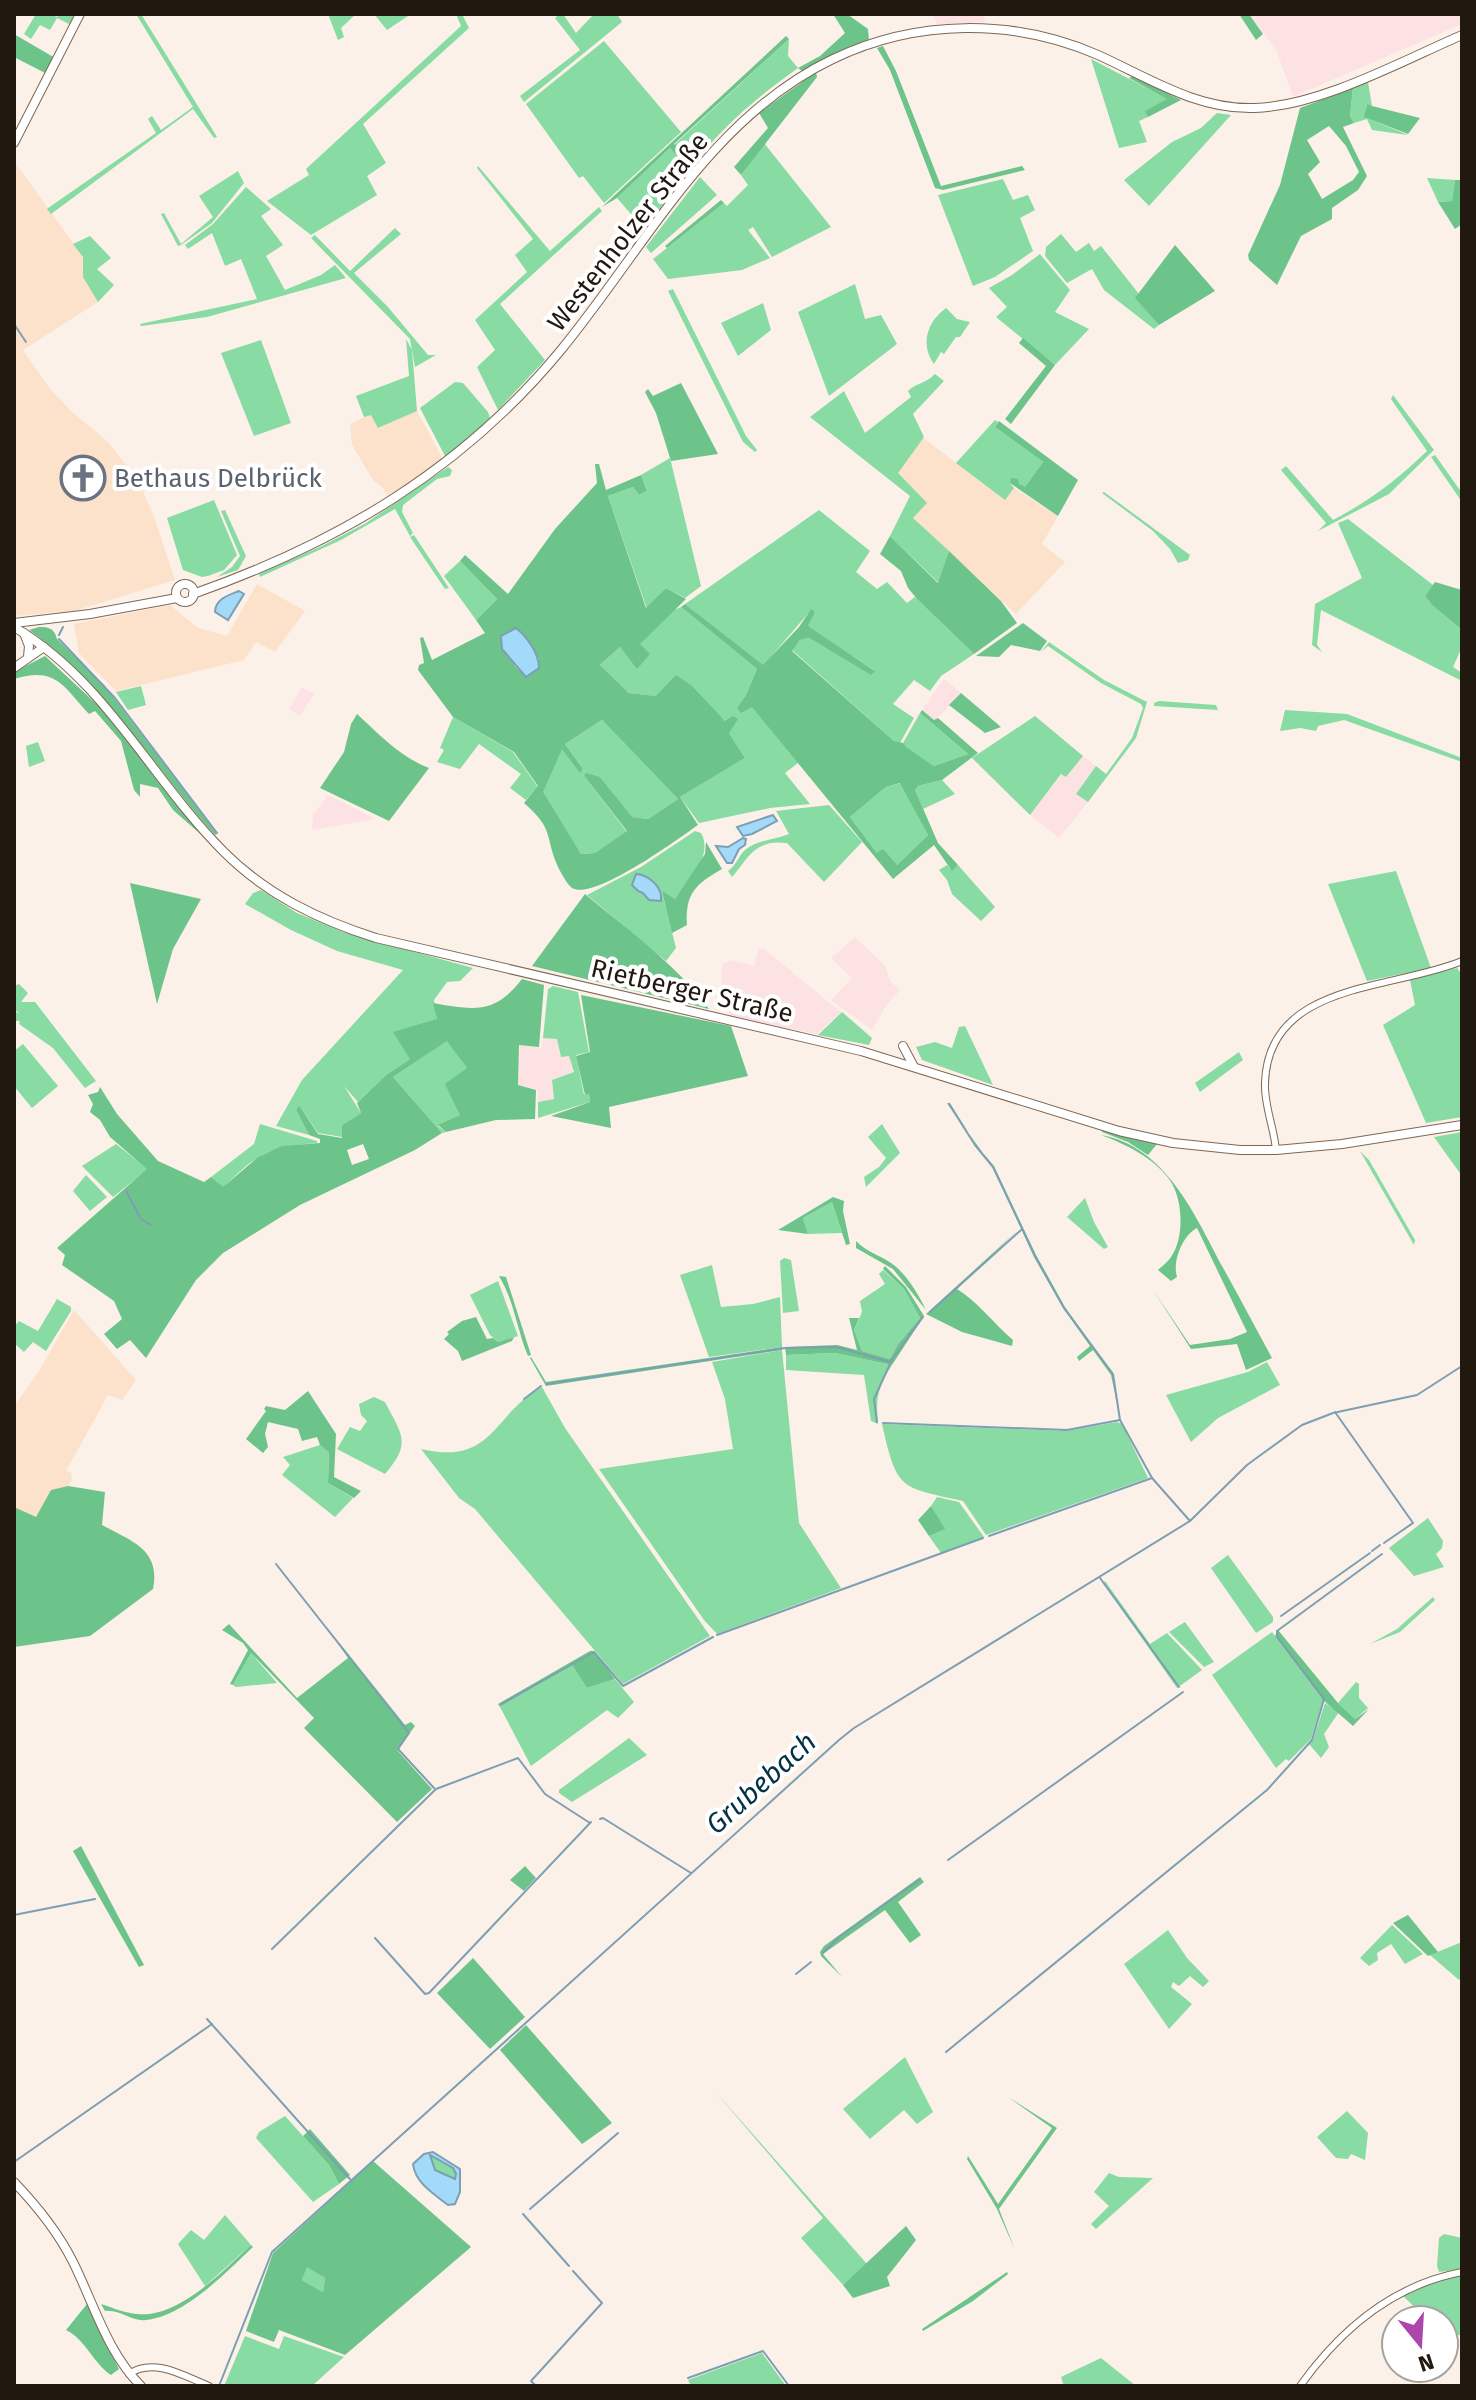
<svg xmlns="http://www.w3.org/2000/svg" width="1476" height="2400" viewBox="0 0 1476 2400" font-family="'Fira Sans',sans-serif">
	<rect width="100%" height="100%" fill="#fcf1e8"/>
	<g fill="#fde2e3">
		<path d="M933,14H982L986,22L937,24Z"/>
		<path d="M1250,14H1462V24L1293,97L1277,52Z"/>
		<path d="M944,679L961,693L935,721L922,710Z"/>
		<path d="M1083,756L1096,766L1076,794L1088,802L1059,838L1030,815L1062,774L1066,776Z"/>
		<path d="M855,937L885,966L890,981L900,990L886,1006L872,1030L831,1000L852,978L831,958Z"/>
		<path d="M759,949H764L841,1012L817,1034L728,1017L734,987L721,984L722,964L731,960L754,966Z"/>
		<path d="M543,1038L557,1039L561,1057L569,1056L574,1072L552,1080L554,1099L538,1102V1090L518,1085L520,1044L541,1048Z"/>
	</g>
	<g fill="#fce1cb">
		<path d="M14,161L83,257V277L98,302L23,350L50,389L72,412L108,442L138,480L155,519L175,580L74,611L14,616Z"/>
		<path d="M417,411L444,461L388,497L382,487L373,480L352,445L350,424L371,414L379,428Z"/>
		<path d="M923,438L1004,499L1014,488L1058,516L1042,544L1065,562L1016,614L913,518L914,492L897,473Z"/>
		<path d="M257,584L305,611L275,652L256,642L244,660L116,691L79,653L74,624L170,605L198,628L227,636Z"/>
		<path d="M74,1310L136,1380L122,1400L108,1395L66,1471L71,1472L72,1480L68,1486L51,1490L36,1518L14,1507V1407L39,1371Z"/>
	</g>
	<g fill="#fde2e5">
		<path d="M302,687L314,694L300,716L289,709Z"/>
		<path d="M328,795L376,819L312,830L313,815Z"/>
	</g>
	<g fill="#87dba3" fill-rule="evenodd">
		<path d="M36,14H51L57,17L59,14H76L71,25L57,18L50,30L40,25L31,39L24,34Z"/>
		<path d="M136,14H141L217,137L214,138L193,109L51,214L47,209L51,206L156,133L148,119L152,116L161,130L193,107Z"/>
		<path d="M328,14H356L341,28L344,37L338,40Z"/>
		<path d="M374,14H411L387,30Z"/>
		<path d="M456,14H462L469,28L363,124L386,163L367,176L377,195L311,235L267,201L309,175L306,169L461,26Z"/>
		<path d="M560,14H563L576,33L594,14H617L622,22L524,102L520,96L580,50L555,18Z"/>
		<path d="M789,39L788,56L798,68C760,95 720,128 693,166L674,145Z"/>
		<path d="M604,41L681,132L604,203L583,176L579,178L526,104Z"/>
		<path d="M1091,59L1168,99L1146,111L1148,117L1139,121L1147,142L1119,148Z"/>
		<path d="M1368,82L1372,106L1366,105L1367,118L1408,135L1372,130L1367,119L1354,123L1350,116L1353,88Z"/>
		<path d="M1217,113L1231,115L1149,206L1124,180L1172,142L1201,128Z"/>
		<path d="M764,143L831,227L772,257L753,227L748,230L770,258L742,270L668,279L653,259L724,203L727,206L748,185L741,175Z"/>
		<path d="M670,148L689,170L644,229L617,198Z"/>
		<path d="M478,166L550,251L599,207L602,211L500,304L545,360L498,410L477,367L495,350L475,320L527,272L515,255L533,239L477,168Z"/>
		<path d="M238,171L244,183L212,223L181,245L178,246L161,214L164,213L181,244L213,217L199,196Z"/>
		<path d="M700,177L717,195L651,253L646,247Z"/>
		<path d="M1427,178L1455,180L1452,201L1438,202Z"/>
		<path d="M1003,179L1013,200L1028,195L1035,210L1020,218L1033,251L995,277L973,286L938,195Z"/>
		<path d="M246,187L271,209L261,216L283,245L266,256L285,290L321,275L335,265L346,278L207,317L141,326L140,324L257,299L241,259L225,266L212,233L188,249L185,245L213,224Z"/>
		<path d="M395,228L401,234L354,273L388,307L428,355H436L415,367L410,339L311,238L315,235L350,271Z"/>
		<path d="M1061,234L1076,252L1089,243L1094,251L1101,246L1139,294L1136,298L1159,325L1154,329L1104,290L1092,269L1067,283L1045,256L1046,247Z"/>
		<path d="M90,236L111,258L97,269L114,285L98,302L83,277V257L73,244Z"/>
		<path d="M1040,254L1070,290L1055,312L1089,329L1055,365L996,317L1007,307L989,288L1012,275Z"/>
		<path d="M855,284L865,319L881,315L897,344L829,396L798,312Z"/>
		<path d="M673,289L746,436L757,450L755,452L743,442L668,291Z"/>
		<path d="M763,303L771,330L738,356L721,323Z"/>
		<path d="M946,308L957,319L970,322L960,337H956L944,354L941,352L934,364C920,344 927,322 946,308Z"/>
		<path d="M406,339L412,350L417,411L378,428L371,415L364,417L356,396L409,376Z"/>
		<path d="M261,340L291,423L254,436L221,353Z"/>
		<path d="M935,374L944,381L913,414L924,437L898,473L927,503L913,518L949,551L939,583L890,536L910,496L810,417L844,391L865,433L911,397L908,391C916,383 927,383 935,374Z"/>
		<path d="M455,382L463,383L488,412L491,421L448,456H445L420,408Z"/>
		<path d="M1393,395L1434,450L1389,494L1318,531L1326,523L1281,470L1286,466L1333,520C1371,500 1397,480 1427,451L1391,399Z"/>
		<path d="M995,420L998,422L995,427L1043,462L1025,487L1010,483L1014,488L1005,500L956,463Z"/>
		<path d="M1435,455L1462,493V502L1431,457Z"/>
		<path d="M670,458L701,586L685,598L666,588L647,609L608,496L633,487L639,495L647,491L641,475Z"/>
		<path d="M448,467L452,470L450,476L437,479L403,505L402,512L413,533L410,536L395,509L341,540L260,577L259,574L322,546L366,523Z"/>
		<path d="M1104,492L1190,555L1188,560L1178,563L1170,549L1153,531L1102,493Z"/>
		<path d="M214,500L237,555L224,570L208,576L202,577L183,570L167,518Z"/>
		<path d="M225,510L246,556L238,570L217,577L232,567L240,556L221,511Z"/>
		<path d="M819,510L870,551L856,572L877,589L887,582L907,603L915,597L974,654L941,676L930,691L914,680L893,704L914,718L900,743L894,741L792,650L800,640L809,638L870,674L874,670L807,626L815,612L811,610L763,666L685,604Z"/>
		<path d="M1348,519L1433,585L1425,596L1432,605L1462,630V647L1453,667L1462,673V681L1321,610L1317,645L1322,652L1312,645L1315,604L1362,578L1338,523Z"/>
		<path d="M414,535L449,588L445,589L410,537Z"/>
		<path d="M460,561L497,599L476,620L444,576Z"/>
		<path d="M681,607L757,669L745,697L798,763L785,773L810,804L770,808L699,823L680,797L745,758L729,733L725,721L713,710L655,696L629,693L600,665L620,647L637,668L639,644L674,610Z"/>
		<path d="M1049,642L1104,680L1147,702L1136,738L1088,802L1076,794L1096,766L1106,774L1132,738L1143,708L1141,704L1101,683L1048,646L1041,652Z"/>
		<path d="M141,686L146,705L128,710L116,692Z"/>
		<path d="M1159,701L1216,705L1218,710L1154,706V703Z"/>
		<path d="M1285,710L1347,714L1462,758V762L1344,720L1318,726L1316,731L1300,728L1280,731Z"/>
		<path d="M920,713L968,754L934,766L905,747L903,743Z"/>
		<path d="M1035,716L1083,756L1066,777L1061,774L1030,815L972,758Z"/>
		<path d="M453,717L513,752L538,787L526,800L510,788L521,774L479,744L460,769L437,762L444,750L440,748Z"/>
		<path d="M602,720L678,799L648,819L631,817L600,777L584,776L627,832L595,853L581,854L542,792L562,748L580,772L583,769L565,744Z"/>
		<path d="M38,742L45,761L29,767L26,746Z"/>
		<path d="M942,780L955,794L923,809L915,790L918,786Z"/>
		<path d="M901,783L928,835L897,865L877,853L850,817L886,787Z"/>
		<path d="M829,805L862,842L824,882L787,843C755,839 749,857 732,877L728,871C737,865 738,856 745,850C756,840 775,840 789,834L776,811Z"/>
		<path d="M695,831L701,833C714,856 688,880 675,899L662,892L676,948L666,961L587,895L641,867ZM640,874L658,887L661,901H652L645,896Z"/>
		<path d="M947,865L952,870L958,865L995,907L981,921L952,894L947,880L939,870Z"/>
		<path d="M1396,871L1431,968L1367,981L1328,884Z"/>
		<path d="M261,890L297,913L343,932L473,968L460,981L447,982L434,1000L437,1019L410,1059L386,1075L358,1102L344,1086L361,1113L342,1125V1137L318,1133L299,1105L296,1110L309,1135L276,1126L302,1080L403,970L337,951L291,930L245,904L253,893Z"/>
		<path d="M1457,968L1462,975V1117L1426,1123L1383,1025L1415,1005L1410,980Z"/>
		<path d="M19,984L28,993L21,1002H35L96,1081L85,1088L53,1048L19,1024L20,1021H14V1011L20,1014L14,1009V986Z"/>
		<path d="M553,986L578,992L589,1052L576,1055L584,1095L589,1094L590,1102L538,1118V1102L554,1099L552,1080L574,1072L569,1056L561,1057L557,1039L543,1038L548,989Z"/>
		<path d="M842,1012L872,1038L869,1045L818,1035Z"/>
		<path d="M965,1026L993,1085L922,1060L916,1047L935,1042L952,1048L959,1027Z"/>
		<path d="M448,1040L467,1068L460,1115L438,1126L446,1132L442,1133L393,1077Z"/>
		<path d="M23,1044L58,1086L32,1108L14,1086V1051Z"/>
		<path d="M1239,1052L1243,1060L1200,1092L1195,1083Z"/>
		<path d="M260,1124L317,1141V1143C269,1147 257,1153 223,1188L211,1177L254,1144Z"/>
		<path d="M882,1124L900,1153L866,1187L864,1177L879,1167L886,1158L868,1137Z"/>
		<path d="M1462,1132V1176L1434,1137Z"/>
		<path d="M116,1144L148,1169L113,1197L82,1166Z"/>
		<path d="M1360,1151L1369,1160L1415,1240L1414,1245Z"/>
		<path d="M86,1175L107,1197L90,1211L73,1191Z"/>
		<path d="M1085,1198L1094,1222L1108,1247L1104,1249L1067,1217Z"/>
		<path d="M832,1202L842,1233L808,1234L803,1218Z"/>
		<path d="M784,1258L791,1260L799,1311L783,1313L780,1261Z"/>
		<path d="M712,1265L721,1307L753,1304L780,1297L782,1347L709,1357L680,1275Z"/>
		<path d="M883,1270L904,1289L920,1318L898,1344L890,1359L862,1351L854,1330L862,1312L860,1301L885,1284L879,1274Z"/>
		<path d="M498,1281L518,1336L498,1342L490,1335L470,1295Z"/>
		<path d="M57,1299L71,1307V1311L46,1351L33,1342L24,1352L14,1343V1327L19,1321L38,1331Z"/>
		<path d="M782,1350L799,1523L841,1588L717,1634L704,1620L599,1469L733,1449L725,1399L712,1362Z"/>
		<path d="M835,1353L892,1365C877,1388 876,1398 878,1424L871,1421L864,1375L786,1370V1355Z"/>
		<path d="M1267,1362L1280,1385L1218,1418L1191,1442L1166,1395L1248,1372Z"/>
		<path d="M542,1387L565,1428L710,1636L623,1684L475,1509L459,1498L421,1449C494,1466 492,1414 542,1387Z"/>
		<path d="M374,1397L385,1402C402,1435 412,1443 385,1474L337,1449L350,1427L360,1431L367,1421L361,1415L359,1404Z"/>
		<path d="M1117,1422L1122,1424L1148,1478L986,1535L963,1501C899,1487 897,1490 882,1424L1066,1431Z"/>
		<path d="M320,1445L329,1451L328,1483L353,1498L335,1517L282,1475L290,1465L283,1457Z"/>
		<path d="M937,1497L959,1502L984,1537L941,1553L929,1536L944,1529L931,1506Z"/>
		<path d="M1428,1518L1443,1541L1442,1548L1436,1554L1444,1567L1414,1576L1389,1548Z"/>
		<path d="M1228,1555L1273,1617V1622L1256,1633L1211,1568Z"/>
		<path d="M1105,1581L1150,1644L1167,1633L1202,1670L1177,1688L1103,1583Z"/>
		<path d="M1433,1597L1435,1600L1400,1632L1370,1644L1397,1629Z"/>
		<path d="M1185,1622L1214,1662L1204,1667L1169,1632Z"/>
		<path d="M1272,1632L1323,1700L1311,1739L1289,1761L1286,1759L1276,1768L1212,1675Z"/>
		<path d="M251,1653L277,1683L236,1687L233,1685Z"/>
		<path d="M572,1665L587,1688L615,1679L634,1702L618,1718L607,1710L531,1766L500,1707Z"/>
		<path d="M1356,1682L1359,1684V1698L1368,1708L1355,1719L1338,1703Z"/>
		<path d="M1325,1703L1339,1712L1324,1734L1329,1747L1321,1758L1309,1744L1313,1740Z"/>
		<path d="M629,1738L647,1755L572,1802L559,1793V1790Z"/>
		<path d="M1392,1925L1423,1954L1405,1964L1391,1944L1377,1953L1378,1960L1369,1966L1360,1958Z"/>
		<path d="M1168,1930L1187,1958L1209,1981L1203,1987L1190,1976L1179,1986L1173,1982L1171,1987L1192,2004L1169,2029L1124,1964Z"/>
		<path d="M1462,1942V1976L1459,1980L1430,1955Z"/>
		<path d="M905,2057L933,2112L917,2124L904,2110L870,2139L843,2109Z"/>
		<path d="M714,2090L867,2264L843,2285L801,2238L823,2218Z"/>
		<path d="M1347,2111L1368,2133L1365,2160L1351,2154L1348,2159L1336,2158L1317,2137Z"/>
		<path d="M285,2116L329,2165L339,2184L313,2202L256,2138L259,2132Z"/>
		<path d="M430,2155L453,2168L456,2174L455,2179L435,2170Z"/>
		<path d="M1109,2173L1119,2177L1153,2178L1096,2229L1091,2224L1109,2206L1094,2192Z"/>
		<path d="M225,2215L251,2245L205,2286L178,2244L191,2230L204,2240Z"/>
		<path d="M1444,2234L1462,2238V2269L1439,2272L1437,2266L1439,2238Z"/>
		<path d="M307,2266L325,2278L323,2292L302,2280Z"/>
		<path d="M1462,2274V2334L1448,2339L1444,2335V2320H1428L1403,2296L1424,2285Z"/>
		<path d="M245,2336L279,2349L284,2336L344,2357L312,2386H224Z"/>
		<path d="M762,2353L786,2386H691L688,2380Z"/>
		<path d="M1101,2358L1136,2386H1064L1061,2377Z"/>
	</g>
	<g fill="#6cc48b" fill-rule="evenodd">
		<path d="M833,14H847L868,29L869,41L834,54L802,71L798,68L820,56L845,33Z"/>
		<path d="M1239,14H1249L1263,34L1256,40Z"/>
		<path d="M14,34L55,58L47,74L14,57Z"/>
		<path d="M786,36L789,39L674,144L693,166L689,170L670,148L617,198L602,207Z"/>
		<path d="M883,46L896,71L941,186L1022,166L1025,170L943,190L935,188L890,70L877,48Z"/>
		<path d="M816,72L817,77L741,175L734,167L768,128L759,113Z"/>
		<path d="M1133,76L1181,100L1148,117L1145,111L1167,99L1129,78Z"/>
		<path d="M1353,88L1350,116L1354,123L1343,127L1367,176L1358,190L1332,208V219L1301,236L1277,285L1249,260L1248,255L1280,185L1300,108ZM1329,126L1346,146L1359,172L1353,180L1322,199L1308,174L1320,162L1307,140Z"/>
		<path d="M1367,104L1372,106L1420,118L1408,134L1364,117Z"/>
		<path d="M1455,180H1462V224L1455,229L1438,202L1452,201Z"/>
		<path d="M721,200L724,203L667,248L665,246Z"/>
		<path d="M1175,245L1215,291L1159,325L1135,298Z"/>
		<path d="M1023,338L1055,365L1011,424L1005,419L1046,366L1019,343Z"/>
		<path d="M681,383L717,452L718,454L671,461L656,413L645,392L648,389L653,396Z"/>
		<path d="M999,421L1078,480L1058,516L1010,483L1011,478L1018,479L1019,484L1025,487L1043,462L995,427Z"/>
		<path d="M595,464H599L606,490L641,475L647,491L639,495L633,487L608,496L646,608L666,588L686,599L640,644L650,654L637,669L620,647L600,665L629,693L656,696L676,675L692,686L725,721L733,716L738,719L729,733L745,758L680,797L698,825C678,839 594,901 572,888C567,884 561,873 558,867C544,835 555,830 524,803L538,786L514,752L453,717L418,670L419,665L424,663L420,638L423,637L432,660L485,633L476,620L497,599L460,561L465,555L508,594L555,529L597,483ZM524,635L539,659V668L526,677L514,665ZM602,720L678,799L648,819L632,817L600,777L586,773L584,776L627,831L595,853L581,854L543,792L562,749L580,773L583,769L565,744Z"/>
		<path d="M890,536L938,583L949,551L1001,601L1017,623L974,654L917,599L908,588L901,571L880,554Z"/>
		<path d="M1435,582L1462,590V630L1432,605L1425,596Z"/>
		<path d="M685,604L763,665L799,627L811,609L815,612L808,626L875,671L871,675L809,638L800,640L792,651L894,741L903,743L906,747L934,766L968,754L920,713L922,710L934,720L938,718L978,753L942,780L918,786L915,790L938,843L958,865L952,871L934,845L893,879L752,707L741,713L737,708L745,697L757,669L681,607ZM900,783L928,835L897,865L883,849L877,853L850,817L886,787Z"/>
		<path d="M1023,623L1047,641L1040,651L1011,645L999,657L976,656Z"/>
		<path d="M39,627C49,627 54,628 57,639L104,685L217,834L215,835C150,764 110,687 29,630Z"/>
		<path d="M45,656L104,711L205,838L173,810L158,788L140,784V797L134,790L121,741L95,711L89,714C63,686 56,666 14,679V672Z"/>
		<path d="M961,693L1001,727L985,733L949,705Z"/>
		<path d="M357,714C380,735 400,757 429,768L389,821L320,788L344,752L351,724Z"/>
		<path d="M706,842L722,869C696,884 685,893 687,925L672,933L662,891L675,899L705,854Z"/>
		<path d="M130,883L201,899L173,949L157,1004Z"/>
		<path d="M585,894C628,930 675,963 709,1009L532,966Z"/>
		<path d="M522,979L544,985L539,1047L519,1045L518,1085L536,1090L535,1119L496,1120L446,1132L438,1125L460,1115L445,1084L467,1068L447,1041L393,1077L442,1133L415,1150L300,1205L223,1253L196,1280L146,1358L130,1340L117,1349L104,1334L122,1319L114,1301L62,1265L65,1255L57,1248L147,1169L110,1137L100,1120L90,1112L93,1104L88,1095L98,1092L100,1087L117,1114L158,1161L204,1182L211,1177L223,1187L258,1157L282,1146L320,1143V1139L309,1135L296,1110L299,1105L318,1134L342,1138V1125L361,1113L357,1103L386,1075L410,1059L393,1032L437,1019L433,1003C474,1010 494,1015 522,979ZM363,1144L369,1159L352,1165L347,1150Z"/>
		<path d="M581,995L731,1026L748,1076L609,1107L611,1128L551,1116L590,1102L589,1094L585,1095L576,1056L590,1052Z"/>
		<path d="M947,1103H950L976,1145L994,1166L1036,1255L1065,1307L1113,1374L1120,1418L1111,1375L1093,1350L1079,1361L1077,1357L1090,1346L1063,1308L1034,1257L993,1167Z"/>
		<path d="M1103,1129L1157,1144L1148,1155L1128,1142L1102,1132Z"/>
		<path d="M1101,1135C1165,1146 1195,1215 1222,1266C1239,1296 1255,1327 1272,1358L1246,1370L1237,1344L1191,1349L1153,1290L1190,1345L1230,1339L1247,1332L1197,1228C1183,1235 1172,1261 1177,1277L1171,1281L1158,1270C1162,1266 1168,1262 1171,1257C1185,1237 1183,1198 1169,1179C1154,1158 1125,1144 1101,1135Z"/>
		<path d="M833,1197L844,1201L843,1211L850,1244L846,1245L832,1202L803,1218L808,1234L778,1230Z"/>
		<path d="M1017,1231L957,1289C978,1302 993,1323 1013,1340L1012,1346L962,1332L926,1314Z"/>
		<path d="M856,1241C867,1253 883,1256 895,1266C908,1277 919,1295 926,1310L893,1269L856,1248Z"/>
		<path d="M885,1266L906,1287L924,1316L892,1365L835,1353L786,1355L785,1347L837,1345L857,1350L849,1318H859L854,1330L862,1351L890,1359L898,1344L920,1318L904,1289L883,1269Z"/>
		<path d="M499,1276L506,1277L531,1355L528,1356C517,1330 514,1300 499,1276Z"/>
		<path d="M476,1317L487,1339L493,1338L498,1342L514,1337L512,1341L462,1361L458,1351L444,1339L449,1334L447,1332L462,1321Z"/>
		<path d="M782,1347V1350L546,1386L530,1358L531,1357L546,1382Z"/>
		<path d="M308,1391L336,1434L334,1477L361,1491L354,1498L328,1483L329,1452L320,1445L317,1437L302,1441L298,1429L268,1422L265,1434L268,1447L263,1453L246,1439L266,1411L264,1409L266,1406L285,1410Z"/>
		<path d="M68,1486L105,1492L102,1525C131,1541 161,1549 153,1589L90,1636L14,1647V1507L36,1517L51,1490Z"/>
		<path d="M931,1506L945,1529L929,1536L918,1520Z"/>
		<path d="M229,1624L297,1698L348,1658L325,1625L405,1725L411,1722L415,1726L397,1750L432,1789L397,1822L304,1728L314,1718L251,1653L233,1685L230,1684L248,1650L243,1643L222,1630Z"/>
		<path d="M1278,1630L1338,1703L1355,1719L1369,1709L1353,1726L1323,1700L1275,1636Z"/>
		<path d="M590,1651H594L615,1679L587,1688L572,1665L500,1707L498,1704Z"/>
		<path d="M81,1846L144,1965L139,1967L73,1851Z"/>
		<path d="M525,1866L536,1878L524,1891L510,1880Z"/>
		<path d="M920,1877L924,1882L898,1902L921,1935L910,1943L885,1910L823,1954L842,1977L821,1956L820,1952L824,1946Z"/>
		<path d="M1408,1915L1438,1952L1428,1956L1393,1923Z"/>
		<path d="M473,1958L525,2017L490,2049L437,1993Z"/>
		<path d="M526,2025L612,2123L582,2144L500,2050Z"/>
		<path d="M1008,2097L1057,2128L999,2209L1015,2250L997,2209L967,2159L968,2156L998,2204L1052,2128Z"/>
		<path d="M310,2129L350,2175L339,2184L329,2165L303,2136Z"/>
		<path d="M373,2161L471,2247L345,2355L279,2330L274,2342L246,2331L273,2253ZM307,2267L325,2278L323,2292L302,2280Z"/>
		<path d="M906,2226L916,2240L887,2277L890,2286L853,2298L843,2285Z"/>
		<path d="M251,2245L253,2247C226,2272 185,2316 146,2320C132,2322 120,2309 105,2311L101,2304C113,2308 125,2313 137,2314C178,2319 224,2270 251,2245Z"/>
		<path d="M1007,2272L1008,2274L973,2301L923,2331L922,2329Z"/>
		<path d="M87,2304L119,2369L111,2375C93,2363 86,2340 66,2330Z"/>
	</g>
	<g fill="#a3d9f9" stroke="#7c9fb3" stroke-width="2" fill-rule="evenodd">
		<path d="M239,591L244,594L228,620L215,612C215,599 229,595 239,591Z"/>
		<path d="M516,628C527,637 539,653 539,668L526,677L502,649L501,636Z"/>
		<path d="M773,815L777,821L752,834L743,836L737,827Z"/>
		<path d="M743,838L746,839L745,845L739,849L732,863H727L716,846L728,847Z"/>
		<path d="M636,874C649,875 663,887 661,901L649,900L643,893L638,891L632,885Z"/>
		<path d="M433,2152L460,2169V2192L455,2204L448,2205C434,2194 415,2183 413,2164L424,2154ZM430,2155L453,2168L456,2174L455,2179L435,2170Z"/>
	</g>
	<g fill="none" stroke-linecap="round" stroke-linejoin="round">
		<g stroke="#7c9fb3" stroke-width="2">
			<path d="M14,324L26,342"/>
			<path d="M59,635L63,627"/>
			<path d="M59,639L115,698L217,833"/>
			<path d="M949,1104L975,1145L993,1167L1035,1256L1064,1308L1113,1374L1120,1420L1152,1478"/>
			<path d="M126,1191L141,1219L151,1225"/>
			<path d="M930,1312L1021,1230"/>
			<path d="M546,1384L785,1348L837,1347L890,1362L923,1317"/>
			<path d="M524,1399L541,1386"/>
			<path d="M1335,1412L1413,1523L1384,1543"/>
			<path d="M877,1422L874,1399L890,1364"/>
			<path d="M883,1423L1067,1430L1120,1420"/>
			<path d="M989,1536L1152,1478L1190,1521"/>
			<path d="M1372,1551L1380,1545"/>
			<path d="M276,1564L409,1733L398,1749L434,1788"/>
			<path d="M1100,1578L1179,1687"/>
			<path d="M1281,1616L1370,1553"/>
			<path d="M717,1635L983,1538"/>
			<path d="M501,1704L594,1652L623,1686L713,1637"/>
			<path d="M600,1819L603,1818L691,1873"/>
			<path d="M948,1860L1183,1692"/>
			<path d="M14,1915L95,1899"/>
			<path d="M375,1938L425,1994L429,1993L591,1822"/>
			<path d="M272,1949L436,1789L518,1758L545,1794L590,1823"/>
			<path d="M823,1953L839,1937L919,1880"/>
			<path d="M796,1974L811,1962"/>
			<path d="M207,2019L350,2179"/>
			<path d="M946,2052L1267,1790L1312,1740L1324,1699L1277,1637V1631L1382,1554"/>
			<path d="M14,2162L212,2024"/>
			<path d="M530,2209L618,2133"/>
			<path d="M523,2214L569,2266"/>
			<path d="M688,2378L763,2351L789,2386"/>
			<path d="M219,2386L272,2252L839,1740L854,1728L1190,1521L1247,1465L1302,1425L1333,1413L1417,1395L1462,1366"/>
			<path d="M536,2386L531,2381L602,2303L573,2271"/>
		</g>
		<g stroke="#7f6753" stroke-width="8">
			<g id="minor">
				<path d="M1276,1150C1274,1127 1264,1106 1265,1083C1268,981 1394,990 1462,961"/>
				<path d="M129,2374C154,2357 184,2376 209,2386"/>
				<path d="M1300,2386C1340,2330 1393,2285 1462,2272"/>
			</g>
		</g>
		<g stroke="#7f6753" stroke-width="10">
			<g id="major">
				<path d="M14,143L80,14"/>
				<circle cx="185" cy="593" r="9"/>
				<path d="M193,594C338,543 462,470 561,350C645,248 709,118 833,59C916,19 1014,18 1098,55C1149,78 1197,110 1255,108C1320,106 1402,61 1462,35"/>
				<path d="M14,623L90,614L177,598"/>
				<path d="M14,627C106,681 151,779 224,852C267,895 319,920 376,938L861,1051L1119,1131L1173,1143L1240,1150H1276L1342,1144L1462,1125"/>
				<path d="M24,633L29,646L28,657"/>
				<path d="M14,668L44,647"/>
				<path d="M903,1046L913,1065"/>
				<path d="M14,2182C37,2206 58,2232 73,2262C94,2304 107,2352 141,2386"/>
			</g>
		</g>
		<use href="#minor" stroke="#fff" stroke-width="6"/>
		<use href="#major" stroke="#fff" stroke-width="8"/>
	</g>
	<defs>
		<g id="church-ring" transform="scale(2.3)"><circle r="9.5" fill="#fff" stroke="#6b7280" stroke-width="1.5"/><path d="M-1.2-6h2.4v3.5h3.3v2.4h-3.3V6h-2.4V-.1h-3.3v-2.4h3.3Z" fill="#6b7280"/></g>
	</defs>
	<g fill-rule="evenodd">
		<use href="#church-ring" x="83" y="478"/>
	</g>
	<g text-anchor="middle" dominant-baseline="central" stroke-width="8" stroke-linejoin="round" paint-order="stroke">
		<g font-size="26" fill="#21180f" stroke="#fff">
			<text transform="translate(628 232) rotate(-52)">Westenholzer Straße</text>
			<text transform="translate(692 991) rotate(13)">Rietberger Straße</text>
		</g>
		<g font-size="26" fill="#5b616d" stroke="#fff" text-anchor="start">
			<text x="114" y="478">Bethaus Delbrück</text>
		</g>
		<g font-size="28" font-style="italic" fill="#043146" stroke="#fff">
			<text transform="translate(761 1783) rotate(-42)">Grubebach</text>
		</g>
	</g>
	<rect width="1476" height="2400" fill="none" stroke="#21180f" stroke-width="32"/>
	<g transform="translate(1420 2344) rotate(162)"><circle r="38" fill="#ffffff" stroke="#a6a39f" stroke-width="2"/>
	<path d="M0-6L14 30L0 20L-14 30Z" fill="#ad46aa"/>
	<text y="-12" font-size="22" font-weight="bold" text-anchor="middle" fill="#21180f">N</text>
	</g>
</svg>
